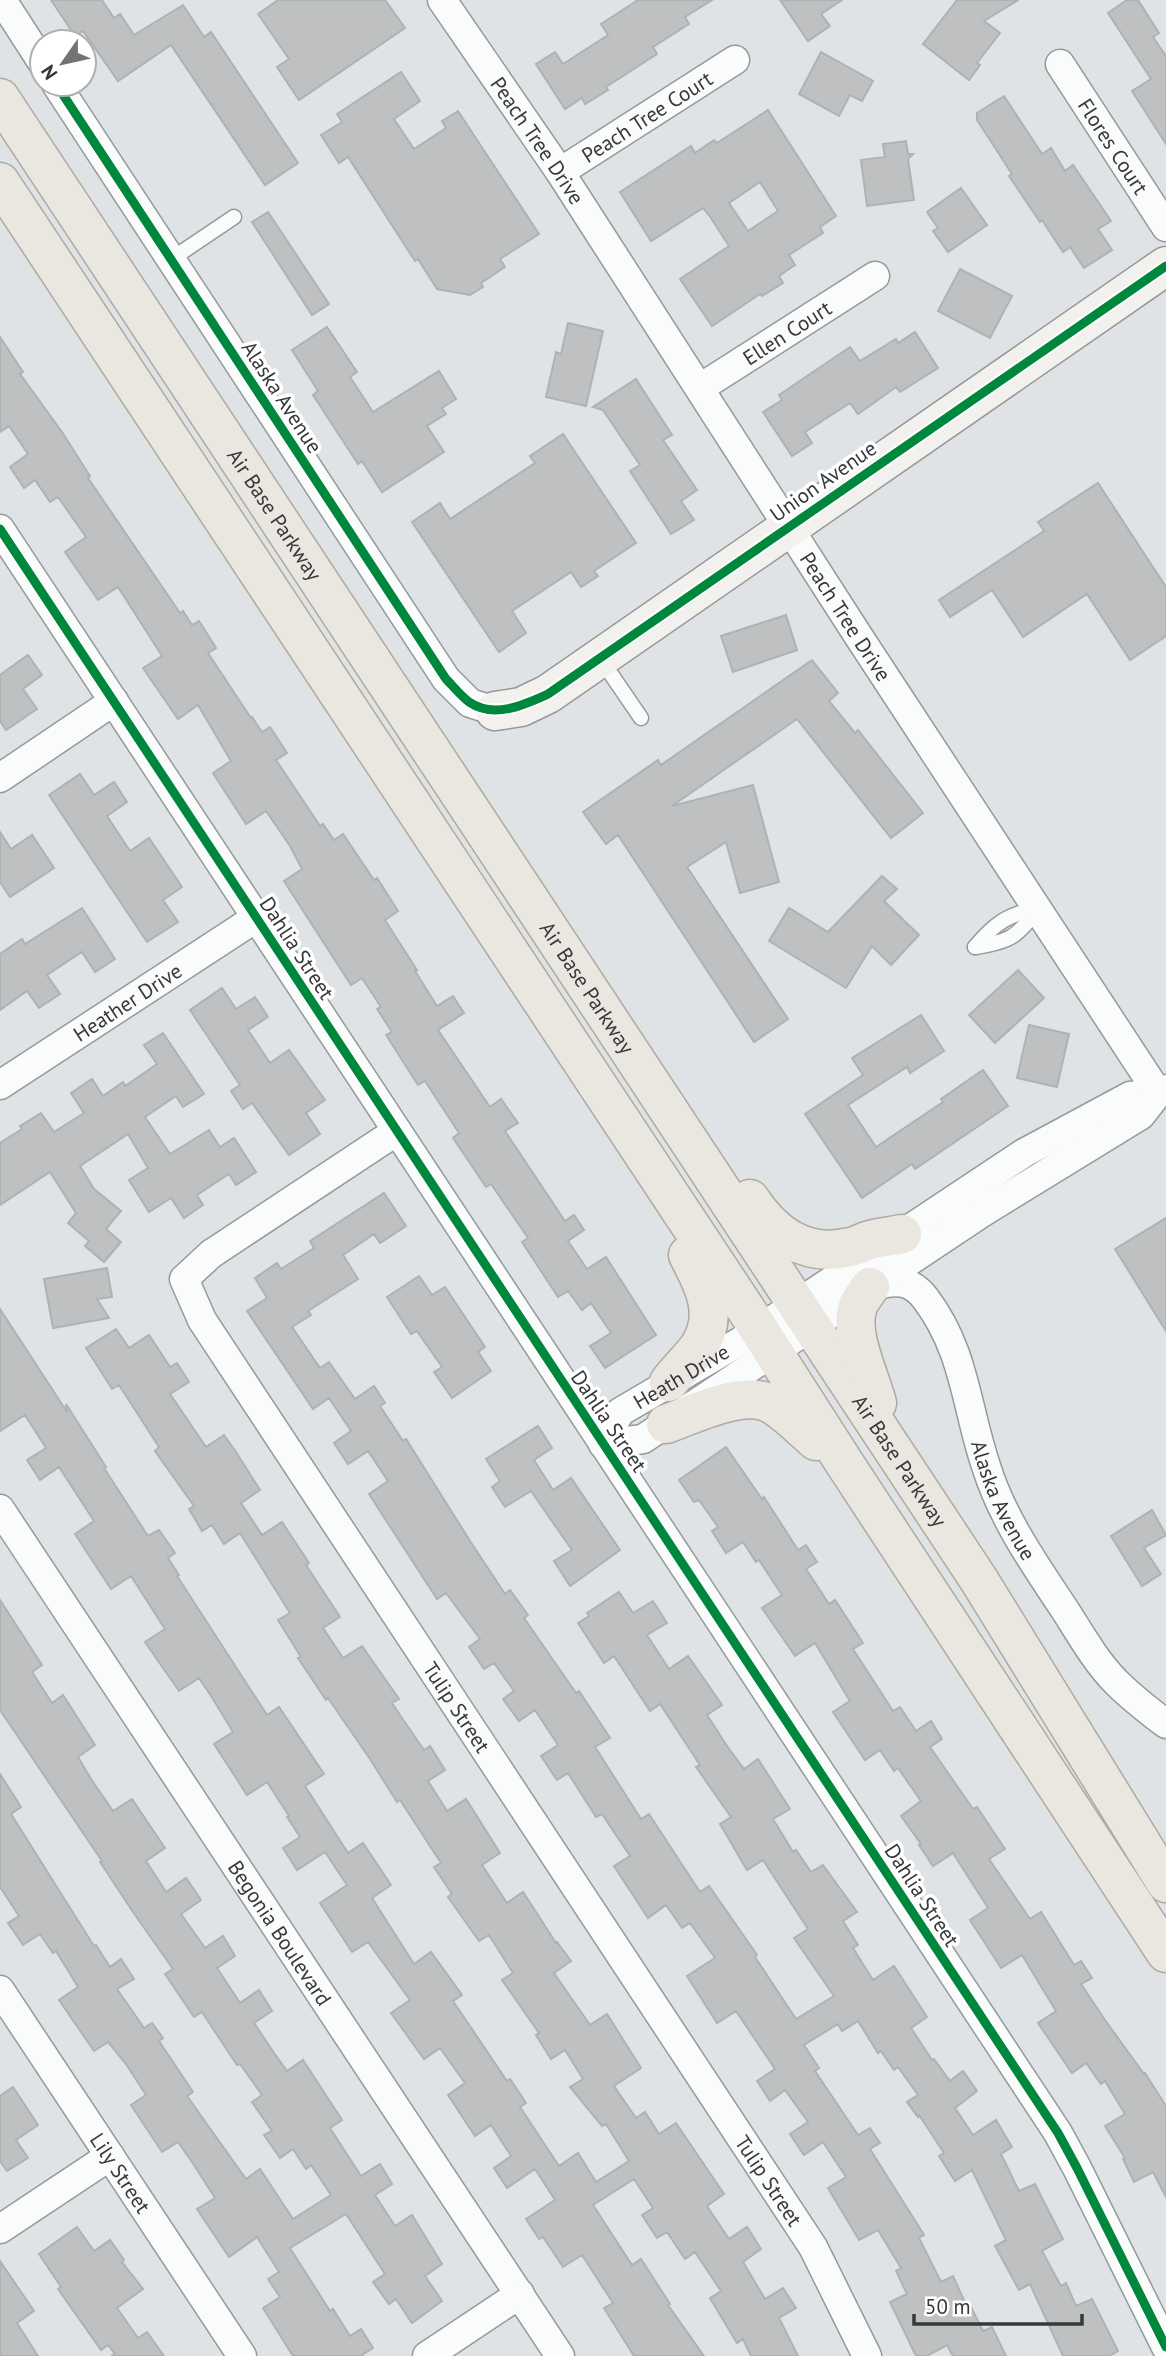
<svg xmlns="http://www.w3.org/2000/svg" width="1166" height="2356" viewBox="0 0 1166 2356" font-family="'PT Sans',sans-serif">
	<rect width="100%" height="100%" fill="#e0e3e5"/>
	<g fill="#bec0c1" stroke="#afb2b3" stroke-width="2" fill-rule="evenodd">
		<path d="M51,0H102L114,18L120,14L134,35L183,5L204,37L211,32L298,163L265,185L171,45L118,81L83,31L75,36Z"/>
		<path d="M278,0H385L405,28L299,100L277,67L289,59L258,14Z"/>
		<path d="M638,0H712L685,17L689,24L653,47L657,54L606,87L608,90L585,104L582,98L565,109L536,64L555,52L563,64L608,35L601,24Z"/>
		<path d="M780,0H842L821,14L830,26L808,41Z"/>
		<path d="M957,0H1018L984,21L1000,33L977,63L980,65L969,80L923,44Z"/>
		<path d="M1127,0H1138L1159,33L1153,37L1166,56V144L1132,91L1151,79L1108,13Z"/>
		<path d="M821,52L873,81L862,101L850,95L839,116L799,94Z"/>
		<path d="M401,72L420,101L394,119L414,149L446,128L442,121L458,111L539,234L500,259L505,267L481,283L483,287L470,295L437,289L418,259L415,261L348,157L339,163L321,135L342,122L337,114Z"/>
		<path d="M1004,96L1042,154L1051,148L1065,171L1073,165L1111,221L1098,229L1112,250L1084,268L1070,247L1063,252L1042,220L1040,222L1009,176L1012,174L977,120V113Z"/>
		<path d="M768,110L836,216L820,227L823,233L789,255L795,265L779,276L783,283L762,296L760,294L712,326L680,279L729,246L709,215L703,208L651,241L620,192L691,146L695,153L714,140L717,143ZM760,182L778,211L748,231L729,203Z"/>
		<path d="M906,141L908,154H913L908,159L914,200L867,206L861,160L885,157L883,144Z"/>
		<path d="M961,188L987,225L948,252L933,231L938,228L927,212Z"/>
		<path d="M268,212L329,304L312,315L252,222Z"/>
		<path d="M960,269L1012,296L990,338L938,311Z"/>
		<path d="M568,323L603,331L586,406L546,397L556,352L561,354Z"/>
		<path d="M327,327L357,372L350,377L373,412L439,371L456,399L442,408L446,414L427,426L444,452L382,492L362,461L358,464L313,395L318,391L292,350Z"/>
		<path d="M915,332L938,368L900,392L896,387L858,414L850,403L805,432L812,443L792,456L763,412L782,400L779,395L850,347L860,361L896,339L898,343Z"/>
		<path d="M0,337L23,372L20,374L62,432L90,476L88,478L180,613L183,611L192,625L199,621L216,648L208,653L251,718L252,717L262,732L270,727L287,753L276,760L320,826L323,824L334,840L343,834L374,880L377,878L398,911L385,920L417,970L415,971L437,1006L453,996L464,1013L438,1030L490,1107L501,1099L518,1123L505,1131L565,1221L574,1215L584,1230L568,1241L587,1269L606,1257L656,1335L605,1368L590,1346L611,1333L591,1303L582,1310L568,1291L558,1297L522,1242L528,1238L491,1184L486,1187L453,1138L459,1133L425,1081L418,1085L386,1035L392,1032L377,1009L381,1007L362,978L351,985L284,881L302,869L290,846L266,811L246,824L213,773L231,761L198,705L178,719L143,668L162,656L118,587L98,600L65,552L86,537L58,497L50,502L35,480L24,488L10,467L28,454L9,426L0,432Z"/>
		<path d="M636,379L672,435L663,440L697,490L681,501L694,520L671,534L630,471L640,465L603,410L593,407Z"/>
		<path d="M563,434L636,543L594,571L598,576L581,587L571,572L512,611L526,633L499,652L412,522L440,503L450,519L535,463L530,456Z"/>
		<path d="M1098,483L1166,587V636L1130,660L1087,594L1023,637L992,590L950,617L939,600L1044,531L1038,522Z"/>
		<path d="M786,615L797,650L733,672L721,636Z"/>
		<path d="M28,655L42,675L23,689L37,709L6,730L0,721V675Z"/>
		<path d="M812,660L838,693L829,701L855,733L858,730L923,813L891,838L797,719L672,806L753,785L779,882L740,893L726,842L687,867L788,1019L754,1042L618,835L606,844L583,812L658,760L661,765Z"/>
		<path d="M80,774L94,795L114,782L127,802L107,816L130,851L149,838L182,887L163,900L178,922L147,942L49,795Z"/>
		<path d="M0,832L11,849L32,835L54,868L10,897L0,882Z"/>
		<path d="M882,876L897,889L884,901L919,935L891,965L872,946L846,988L769,941L789,908L828,932Z"/>
		<path d="M82,908L115,959L95,972L82,952L47,975L60,994L39,1008L27,991L0,1010V954L22,939L25,944Z"/>
		<path d="M1018,970L1044,998L995,1043L969,1015Z"/>
		<path d="M222,988L236,1009L255,997L268,1017L248,1030L270,1063L289,1050L325,1100L306,1113L320,1134L289,1155L252,1103L243,1109L231,1091L240,1085L190,1010Z"/>
		<path d="M921,1015L944,1051L910,1073L907,1067L848,1105L876,1147L943,1102L941,1099L983,1070L1008,1106L915,1169L912,1164L862,1198L805,1114L863,1075L852,1058Z"/>
		<path d="M1029,1025L1069,1034L1057,1087L1017,1078Z"/>
		<path d="M163,1033L204,1094L183,1107L176,1096L145,1117L166,1148L170,1154L209,1130L220,1147L234,1138L256,1172L236,1185L229,1174L197,1195L203,1205L184,1218L171,1198L149,1212L129,1180L148,1168L128,1134L80,1166L94,1189L121,1211L106,1229L121,1242L104,1262L85,1246L89,1241L68,1223L76,1213L50,1172L0,1205V1143L22,1129L20,1126L41,1113L54,1132L84,1113L71,1093L92,1079L103,1096L123,1082L125,1086L157,1064L144,1045Z"/>
		<path d="M384,1193L406,1226L380,1243L374,1234L343,1255L358,1279L308,1311L311,1315L292,1327L320,1368L329,1362L355,1399L374,1386L385,1403L380,1406L403,1441L406,1439L470,1541L505,1594L510,1590L528,1615L524,1618L576,1693L579,1691L610,1738L595,1747L641,1819L649,1814L700,1892L709,1886L757,1955L755,1957L796,2019L834,1996L794,1938L808,1929L763,1860L747,1870L720,1824L731,1817L696,1767L700,1765L660,1704L650,1711L614,1656L604,1663L578,1623L589,1616L587,1613L619,1592L633,1613L653,1601L667,1623L647,1635L669,1669L688,1656L722,1705L707,1715L727,1746L744,1769L758,1759L790,1809L773,1819L793,1852L796,1850L811,1872L823,1865L857,1912L843,1921L858,1945L853,1948L873,1980L894,1966L927,2017L911,2028L932,2060L934,2059L950,2081L963,2071L977,2091L955,2108L973,2135L996,2120L1012,2147L1001,2154L1019,2191L1035,2184L1063,2239L1042,2251L1061,2286L1066,2283L1076,2306L1092,2299L1118,2351L1109,2356H1063L1030,2284L1019,2290L995,2246L1006,2240L972,2170L955,2181L939,2156L944,2153L919,2115L918,2117L907,2102L918,2095L898,2067L894,2070L881,2051L878,2053L858,2021L842,2031L838,2024L804,2045L819,2068L815,2071L858,2135L870,2128L880,2143L870,2149L924,2235L919,2238L941,2282L953,2276L968,2309L971,2307L983,2331L992,2327L1006,2356H953L947,2345L927,2356H916L890,2302L907,2294L896,2271L901,2268L878,2230L859,2240L828,2188L846,2177L823,2142L804,2155L790,2134L808,2122L785,2090L770,2101L757,2081L775,2069L736,2011L717,2023L687,1976L715,1958L690,1923L682,1928L666,1905L648,1918L614,1866L630,1856L602,1814L596,1817L568,1773L557,1780L541,1756L558,1745L535,1710L519,1721L503,1699L514,1691L494,1663L484,1669L469,1647L480,1639L446,1593L437,1599L369,1494L388,1481L368,1451L348,1464L334,1443L351,1431L329,1398L313,1409L247,1311L267,1298L255,1278L277,1263L281,1269L314,1248L310,1241Z"/>
		<path d="M1166,1218V1331L1115,1249Z"/>
		<path d="M107,1268L112,1297L97,1299L109,1318L53,1328L44,1279Z"/>
		<path d="M419,1276L432,1295L445,1287L485,1347L478,1352L491,1371L452,1398L434,1372L442,1367L417,1331L411,1334L387,1297Z"/>
		<path d="M0,1309L67,1412L66,1404L106,1467L104,1468L148,1536L159,1530L175,1553L168,1558L179,1575L177,1576L267,1715L279,1707L324,1774L305,1786L348,1853L363,1843L391,1885L372,1898L414,1964L431,1952L462,1995L453,2001L507,2081L510,2079L526,2103L520,2107L559,2166L578,2153L596,2182L629,2161L606,2124L602,2126L570,2087L583,2079L565,2050L551,2059L536,2035L539,2033L502,1980L513,1973L489,1935L479,1941L448,1897L452,1894L434,1867L441,1863L400,1800L397,1802L370,1759L328,1698L326,1700L298,1658L301,1657L278,1620L290,1613L240,1533L224,1544L212,1525L202,1531L189,1509L194,1506L155,1451L159,1447L119,1385L112,1389L86,1348L116,1329L129,1348L149,1335L170,1367L177,1363L189,1382L170,1394L206,1447L224,1435L236,1452L260,1490L241,1503L262,1535L282,1522L309,1563L306,1565L340,1617L323,1628L343,1658L362,1646L399,1699L392,1703L404,1721L424,1750L430,1746L445,1770L428,1781L447,1811L466,1799L500,1853L482,1865L507,1903L523,1892L556,1943L557,1942L571,1961L554,1973L590,2025L607,2014L641,2068L614,2086L636,2118L645,2112L659,2134L676,2123L724,2194L707,2206L729,2239L747,2227L761,2249L743,2262L765,2299L783,2288L796,2308L779,2318L798,2356H751L743,2339L737,2343L710,2298L721,2291L695,2252L685,2259L667,2232L657,2238L642,2215L653,2208L634,2179L593,2205L632,2265L641,2259L670,2304L668,2305L704,2356H634L604,2308L613,2303L582,2255L563,2267L543,2237L539,2239L526,2219L555,2200L535,2169L507,2188L494,2168L511,2156L491,2125L475,2136L448,2095L465,2083L440,2048L424,2059L391,2013L410,2000L368,1942L352,1952L320,1903L347,1885L325,1852L297,1870L283,1848L300,1837L287,1817L289,1816L267,1782L247,1795L214,1744L233,1732L213,1699L199,1678L179,1691L145,1642L165,1629L131,1576L111,1589L75,1534L94,1521L59,1467L40,1480L27,1460L46,1448L25,1415L0,1431Z"/>
		<path d="M538,1426L552,1448L534,1460L553,1490L571,1478L620,1550L570,1586L554,1561L572,1550L531,1491L505,1507L492,1487L500,1481L486,1459Z"/>
		<path d="M726,1447L762,1499L764,1497L798,1550L806,1545L817,1562L806,1569L829,1604L835,1600L863,1643L853,1649L893,1711L900,1707L916,1731L931,1721L942,1739L930,1747L973,1809L977,1807L1005,1849L989,1859L1030,1919L1041,1912L1074,1965L1081,1961L1092,1978L1081,1984L1105,2020L1144,2074L1145,2073L1166,2106V2197L1153,2172L1134,2182L1123,2159L1125,2158L1105,2126L1125,2114L1105,2081L1101,2084L1086,2063L1072,2073L1038,2023L1056,2011L1022,1955L1001,1968L970,1920L988,1908L953,1853L933,1866L919,1845L921,1844L901,1816L921,1801L898,1768L894,1771L880,1750L865,1760L833,1712L850,1701L815,1643L795,1656L762,1608L782,1595L759,1560L756,1562L743,1542L726,1553L712,1531L718,1527L699,1500L694,1502L679,1480Z"/>
		<path d="M1152,1510L1166,1535L1144,1548L1161,1574L1142,1586L1111,1536Z"/>
		<path d="M0,1600L42,1665L32,1672L52,1703L63,1695L95,1745L78,1757L91,1779L113,1811L132,1799L165,1848L146,1861L166,1892L186,1878L201,1900L181,1914L205,1948L223,1936L235,1956L217,1968L240,2003L259,1990L272,2011L254,2023L274,2053L287,2071L303,2060L342,2120L330,2128L361,2176L380,2164L392,2184L375,2195L395,2226L412,2215L442,2264L425,2276L442,2301L412,2323L396,2299L389,2304L373,2282L385,2274L346,2214L290,2248L330,2311L333,2309L350,2336L361,2329L373,2348L362,2355L363,2356H293L263,2308L280,2297L268,2279L279,2272L257,2237L229,2257L197,2209L215,2198L192,2162L178,2142L162,2152L131,2105L146,2095L126,2064L108,2042L94,2051L59,2000L78,1987L56,1951L53,1953L40,1934L23,1945L8,1923L19,1916L0,1887V1774L21,1807L11,1814L94,1946L96,1945L110,1967L121,1959L134,1979L117,1989L144,2028L152,2023L163,2038L159,2041L193,2092L187,2096L246,2179L260,2169L293,2219L331,2195L311,2165L306,2169L293,2149L280,2158L264,2135L272,2131L252,2102L262,2095L240,2064L237,2065L202,2012L194,2017L165,1974L173,1969L133,1912L100,1862L102,1861L0,1710Z"/>
		<path d="M13,2087L38,2125L16,2140L28,2158L7,2171L0,2161V2096Z"/>
		<path d="M77,2227L94,2251L110,2240L124,2260L122,2262L143,2289L117,2308L138,2338L147,2332L164,2356H111L115,2354L108,2345L101,2350L58,2289L61,2287L39,2254Z"/>
		<path d="M0,2261L34,2311L17,2323L38,2356H0Z"/>
	</g>
	<g fill="none" stroke-linecap="round" stroke-linejoin="round">
		<g stroke="#96989a" stroke-width="17">
			<g id="lane">
				<path d="M170,260L234,217"/>
				<path d="M600,658L641,718"/>
				<path d="M975,947C1009,942 1018,937 1038,908"/>
				<path d="M975,947C995,923 1007,915 1038,908"/>
			</g>
		</g>
		<g stroke="#96989a" stroke-width="31">
			<g id="street">
				<path d="M2,0L42,62"/>
				<path id="s1" d="M442,0L560,172L859,637L1158,1093"/>
				<path id="s2" d="M1060,64L1166,227"/>
				<path d="M56,84L446,679L470,703L495,711"/>
				<path id="s3" d="M560,172L735,60"/>
				<path id="s4" d="M700,388L875,276"/>
				<path d="M0,529L1058,2133L1077,2168L1166,2347"/>
				<path d="M0,778L114,701"/>
				<path id="s5" d="M0,1085L256,918"/>
				<path id="s6" d="M397,1131L211,1254L184,1279L202,1320L813,2247L867,2356"/>
				<path id="s7" d="M874,1286C894,1280 911,1279 925,1298C965,1350 966,1407 986,1466C1002,1518 1035,1565 1065,1610C1081,1635 1096,1662 1117,1683C1132,1698 1149,1711 1166,1724"/>
				<path id="s8" d="M603,1444L620,1412L741,1341L1024,1153L1130,1096L1158,1093L1166,1089"/>
				<path d="M603,1444L643,1439L980,1214L1141,1115L1158,1093"/>
				<path id="s9" d="M0,1509L560,2356"/>
				<path id="s10" d="M0,1990L242,2356"/>
				<path d="M0,2229L110,2156"/>
				<path d="M427,2356L520,2294"/>
			</g>
		</g>
		<g stroke="#96989a" stroke-width="41">
			<path id="secondary" d="M495,711L521,707L548,694L1166,266"/>
		</g>
		<g stroke="#adaa9e" stroke-width="41">
			<g id="primary">
				<path id="s11" d="M0,98L979,1580L1166,1883"/>
				<path d="M0,182L749,1314L845,1464L1166,1953"/>
				<path d="M750,1199C773,1234 805,1258 850,1247C857,1246 863,1242 870,1240C880,1237 892,1236 902,1234"/>
				<path d="M870,1287C866,1293 860,1300 858,1306C848,1333 870,1376 877,1403"/>
				<path d="M669,1382C678,1370 689,1360 698,1348C720,1316 704,1285 688,1255"/>
				<path d="M666,1424C695,1414 745,1388 773,1405C789,1415 802,1429 816,1441"/>
			</g>
		</g>
		<use href="#lane" stroke="#fafbfb" stroke-width="14"/>
		<use href="#street" stroke="#fafbfb" stroke-width="28"/>
		<use href="#secondary" stroke="#f2f1ee" stroke-width="38"/>
		<use href="#primary" stroke="#eae7e0" stroke-width="38"/>
		<g stroke="#fff" stroke-width="13">
			<g id="cycleway">
				<path d="M56,84L446,679C453,686 461,696 469,702C494,719 524,705 548,694L1166,266"/>
				<path d="M0,529L1058,2133L1077,2168L1166,2347"/>
			</g>
		</g>
		<use href="#cycleway" stroke="#00873e" stroke-width="9"/>
	</g>
	<g text-anchor="middle" dominant-baseline="central" stroke-width="7" stroke-linejoin="round" paint-order="stroke">
		<g font-size="21" fill="#36383a" stroke="#fff">
			<text stroke="none"><textPath href="#s3" startOffset="103">Peach Tree Court</textPath></text>
			<text stroke="none"><textPath href="#s1" startOffset="170">Peach Tree Drive</textPath></text>
			<text stroke="none"><textPath href="#s2" startOffset="98">Flores Court</textPath></text>
			<text stroke="none"><textPath href="#s4" startOffset="103">Ellen Court</textPath></text>
			<text transform="translate(282 397) rotate(57)">Alaska Avenue</text>
			<text transform="translate(823 481) rotate(-35)">Union Avenue</text>
			<text stroke="none"><textPath href="#s11" startOffset="499">Air Base Parkway</textPath></text>
			<text stroke="none"><textPath href="#s1" startOffset="737">Peach Tree Drive</textPath></text>
			<text transform="translate(297 948) rotate(57)">Dahlia Street</text>
			<text stroke="none"><textPath href="#s11" startOffset="1066">Air Base Parkway</textPath></text>
			<text stroke="none"><textPath href="#s5" startOffset="152">Heather Drive</textPath></text>
			<text stroke="none"><textPath href="#s8" startOffset="107">Heath Drive</textPath></text>
			<text transform="translate(609 1421) rotate(56)">Dahlia Street</text>
			<text stroke="none"><textPath href="#s11" startOffset="1633">Air Base Parkway</textPath></text>
			<text stroke="none"><textPath href="#s7" startOffset="275">Alaska Avenue</textPath></text>
			<text stroke="none"><textPath href="#s6" startOffset="768">Tulip Street</textPath></text>
			<text transform="translate(922 1895) rotate(57)">Dahlia Street</text>
			<text stroke="none"><textPath href="#s9" startOffset="508">Begonia Boulevard</textPath></text>
			<text stroke="none"><textPath href="#s10" startOffset="219">Lily Street</textPath></text>
			<text stroke="none"><textPath href="#s6" startOffset="1335">Tulip Street</textPath></text>
		</g>
	</g>
	<g transform="translate(63 63) rotate(236)"><circle r="33" fill="#ffffff" stroke="#afafb0" stroke-width="2"/>
	<path d="M0-5L12 26L0 18L-12 26Z" fill="#727476"/>
	<text y="-10" font-size="19" font-weight="bold" text-anchor="middle" fill="#36383a">N</text>
	</g>
	<path d="M914 2314v10h168v-10" fill="none" stroke="#36383a" stroke-width="3.5"/>
	<text x="925" y="2314" font-size="21" fill="#36383a" stroke="#ffffff" stroke-width="5" paint-order="stroke">50 m</text>
</svg>
